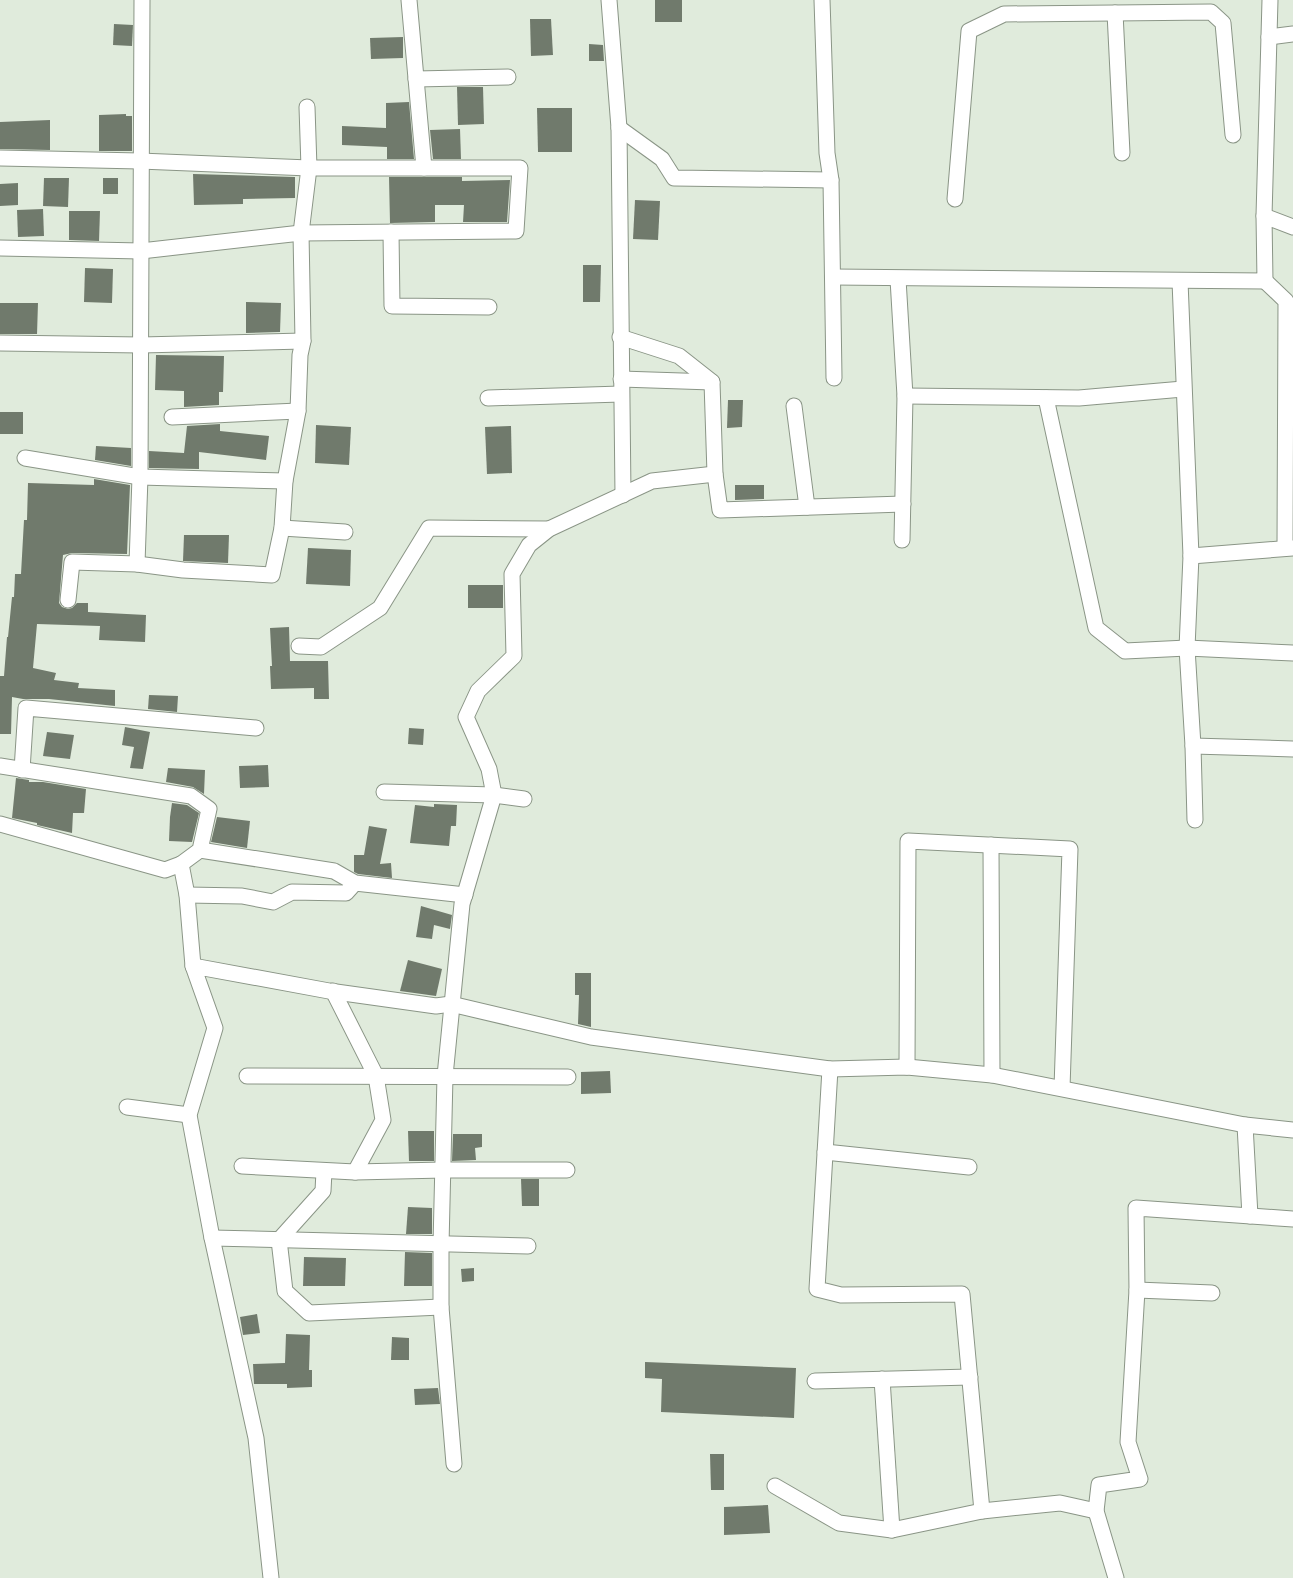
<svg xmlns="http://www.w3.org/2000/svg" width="1293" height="1578" viewBox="0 0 1293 1578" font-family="Overpass,sans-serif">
	<rect width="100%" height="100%" fill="#e0ebdc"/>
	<g fill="#707a6c">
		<rect x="655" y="0" width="27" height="22"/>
		<path d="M530,19H551L553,55L531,56Z"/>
		<path d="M114,24L133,25L132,46L113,45Z"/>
		<path d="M403,37V58L371,59L370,38Z"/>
		<path d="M589,44L603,45L604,61H589Z"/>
		<path d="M457,87H483L484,124L458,125Z"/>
		<path d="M409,102L414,159H387V147L342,145V126L386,128V103Z"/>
		<path d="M537,108H572V152H538Z"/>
		<path d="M126,114V116H132V151H99V115Z"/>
		<path d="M50,120V150L0,149V122Z"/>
		<path d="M460,129L461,159H433L430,130Z"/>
		<path d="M193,174L295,177V198L243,199V204L194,205Z"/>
		<path d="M389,177H462V181L510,180L507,222H463L464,205H435V222L390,223Z"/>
		<path d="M44,178H69L68,207L43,206Z"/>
		<rect x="103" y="178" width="15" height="16"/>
		<path d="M18,183V205L0,206V184Z"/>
		<path d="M635,200L660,201L658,240L633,239Z"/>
		<path d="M43,209L44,236L18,237L17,210Z"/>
		<path d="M69,211H100L99,241L69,240Z"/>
		<path d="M583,265H601L600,302H583Z"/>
		<path d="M85,268L113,269L112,303L84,302Z"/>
		<path d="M246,302L281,303L280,332L246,333Z"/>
		<path d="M0,303H38L37,334H0Z"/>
		<path d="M156,355L224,356L223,392H219V405L184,407V391L155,390Z"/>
		<path d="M728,400H743L742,427L727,428Z"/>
		<rect x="0" y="412" width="23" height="22"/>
		<path d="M220,424V431L269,436L266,460L199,452V469L149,468V451L184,453L187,426Z"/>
		<path d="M316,425L351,427L349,465L315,463Z"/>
		<path d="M511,426L512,473L487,474L485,427Z"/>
		<path d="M96,446L131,448V466L95,460Z"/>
		<path d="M94,479L130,485L127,554L72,553L63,555L59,603L62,607L68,609L72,608L77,603H88V612L146,615L145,642L99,640L100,626L37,624L33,668L56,673L54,680L79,683L78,688L115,690V706L49,699H23L12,697L11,734H0V676H4L7,637H8L12,597H14L15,574H21L24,520H27L28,483L94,485Z"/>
		<path d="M735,485H764V499L735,500Z"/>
		<path d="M184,535H229L228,563L183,561Z"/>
		<path d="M308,548L351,550L350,586L306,584Z"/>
		<rect x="468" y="585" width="35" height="23"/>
		<path d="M289,627L290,661H328L329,699H314V688L271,689L270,666H272L270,628Z"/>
		<path d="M149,695L178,696L177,712L148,709Z"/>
		<path d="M125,727L150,732L143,769L130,768L134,747L122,745Z"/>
		<path d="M409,728L424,729L423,745L408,744Z"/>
		<path d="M47,732L74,735L70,759L43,756Z"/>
		<path d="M268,765L269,787L240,788L239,766Z"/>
		<path d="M168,768L205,770L204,794L193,787L166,782Z"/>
		<path d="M16,778L29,780V782H43L86,789L84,813H73L72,833L37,825V823L12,818Z"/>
		<path d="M172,803L187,805L199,813L192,842L169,841L170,817Z"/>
		<path d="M434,804L457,805L456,826H451L449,846L410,843L415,805L434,807Z"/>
		<path d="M217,817L250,821L247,848L211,842Z"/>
		<path d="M369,826L387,829L380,864L391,863L392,878L358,874L354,872V855H364Z"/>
		<path d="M421,906L452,915L450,929L434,925L432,939L416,937Z"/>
		<path d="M408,960L442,969L436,996L400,991Z"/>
		<path d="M575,973H591V1027L578,1024L579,995H575Z"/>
		<path d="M610,1071L611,1093L581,1094V1072Z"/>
		<path d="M408,1131H434V1161H409Z"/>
		<path d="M453,1134H482V1147L475,1148L476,1160L452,1161Z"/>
		<path d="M521,1179H539V1206H522Z"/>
		<path d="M408,1207L432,1208V1234H406Z"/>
		<path d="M405,1252L432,1253V1286H404Z"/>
		<path d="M304,1257L346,1258L345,1286H303Z"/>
		<path d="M474,1268V1281L462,1282L461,1269Z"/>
		<path d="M257,1314L260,1333L243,1335L240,1317Z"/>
		<path d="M286,1334L310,1335L309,1370H312V1387L287,1388V1384H254L253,1364L285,1363Z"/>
		<path d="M392,1337L409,1338V1360H391Z"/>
		<path d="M645,1362L796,1368L794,1418L661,1412L662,1379L645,1378Z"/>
		<path d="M438,1388L440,1404L415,1405L414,1389Z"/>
		<path d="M710,1454H724V1490H711Z"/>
		<path d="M768,1505L770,1533L724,1535V1507Z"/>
	</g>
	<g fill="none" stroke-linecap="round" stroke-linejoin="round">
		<g stroke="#8a9586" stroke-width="17">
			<g id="street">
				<path d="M609,0L619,128L623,495"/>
				<path d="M822,0L827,153L831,180L834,378"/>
				<path d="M1115,13L1122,153"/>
				<path d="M1269,37L1293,34"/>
				<path d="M416,79L508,77"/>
				<path d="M619,128L662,159L674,178L831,180"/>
				<path d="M0,158L140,161L309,168H424L409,0"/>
				<path d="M955,199L969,31L1004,14L1211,12L1223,23L1233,135"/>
				<path d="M1264,216L1270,0"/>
				<path d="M391,232L392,306L489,307"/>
				<path d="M0,248L141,251L301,233L516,231L520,168H424"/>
				<path d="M833,277L1265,281L1264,216L1293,227"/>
				<path d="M898,279L905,396L902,540"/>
				<path d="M1180,281L1191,556L1187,648L1193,746L1195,820"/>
				<path d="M1265,281L1286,301L1285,548"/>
				<path d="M620,337L679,356L712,382L715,474L720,510L903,504"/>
				<path d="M0,343L141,345L303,341"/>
				<path d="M621,379L712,382"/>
				<path d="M905,396L1079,398L1183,389"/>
				<path d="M488,398L621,394"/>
				<path d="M1046,398L1096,628L1125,651L1187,648L1293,653"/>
				<path d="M794,406L807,507"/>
				<path d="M172,417L298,411"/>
				<path d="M25,458L140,477L285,481"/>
				<path d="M282,528L345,532"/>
				<path d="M1191,556L1293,548"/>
				<path d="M137,564L140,477L142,0"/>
				<path d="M68,600L72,562L137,564L183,570L272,575L282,528L285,481L298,411L300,355L303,341L301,233L309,168L307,107"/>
				<path d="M299,646L321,647L380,608L429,528L549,529"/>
				<path d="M1193,746L1293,749"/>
				<path d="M0,766L191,796L209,809L200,850L181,864L187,895L193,966"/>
				<path d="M22,770L26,708L256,728"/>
				<path d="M384,792L494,795L524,799"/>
				<path d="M0,824L165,870L181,864"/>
				<path d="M991,845L992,1075"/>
				<path d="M200,850L334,871L355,883L465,895"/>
				<path d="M187,895L242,896L273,902L292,892L346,893L355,883"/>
				<path d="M333,991L376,1076L383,1120L355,1172"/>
				<path d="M907,1067L908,841L1070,849L1062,1088"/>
				<path d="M830,1069L817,1289L841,1295L962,1294L982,1511"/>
				<path d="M247,1076L568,1077"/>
				<path d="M127,1107L189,1115"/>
				<path d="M1245,1125L1250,1216"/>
				<path d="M825,1152L969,1167"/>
				<path d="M242,1166L355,1172L444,1170H567"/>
				<path d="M324,1171L323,1191L279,1240L285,1291L309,1313L441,1307"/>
				<path d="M212,1238L528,1246"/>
				<path d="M1137,1290L1212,1293"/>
				<path d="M882,1379L892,1530"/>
				<path d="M815,1381L970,1377"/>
				<path d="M454,1464L441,1307V1245L445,1076L462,904L494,795L489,769L466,717L478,691L514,656L512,574L529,545L549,529L652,481L715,474"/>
				<path d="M775,1486L839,1523L892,1530L982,1511L1060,1503L1096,1511"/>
				<path d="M271,1578L256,1438L212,1238L189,1115L215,1028L193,966L329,991L436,1006L451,1004L591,1037L830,1069L907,1067L992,1075L1245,1125L1293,1130"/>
				<path d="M1116,1578L1096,1511L1099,1485L1140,1479L1128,1442L1137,1290L1136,1208L1293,1219"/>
			</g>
		</g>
		<use href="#street" stroke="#fff" stroke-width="15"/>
	</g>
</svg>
